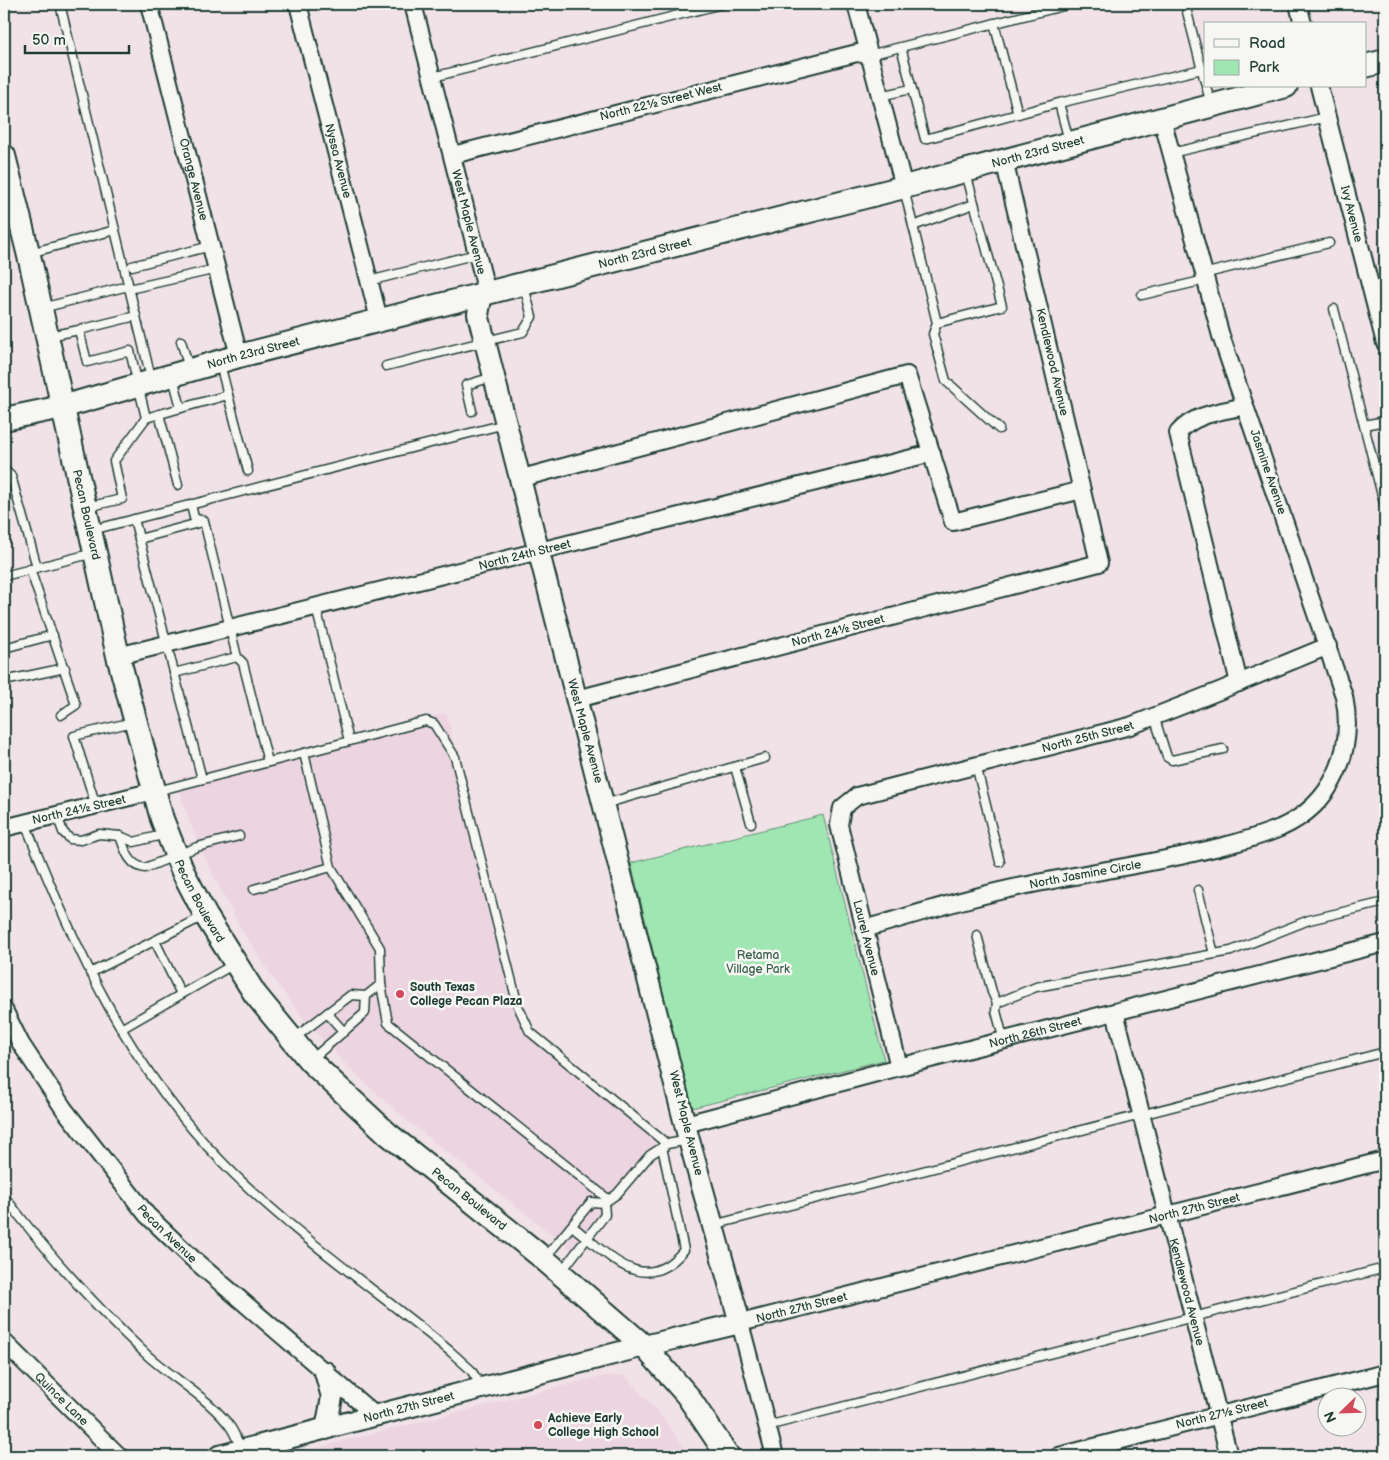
<svg xmlns="http://www.w3.org/2000/svg" width="1389" height="1460" viewBox="0 0 1389 1460" font-family="'Balsamiq Sans',sans-serif">
	<rect width="100%" height="100%" fill="#f1e2e8"/>
	<filter id="ink" filterUnits="userSpaceOnUse"><feTurbulence type="fractalNoise" baseFrequency=".02" numOctaves="2"/><feDisplacementMap in="SourceGraphic" scale="10" xChannelSelector="R" yChannelSelector="G"/><feConvolveMatrix kernelMatrix="1 2 1 2 8 2 1 2 1" color-interpolation-filters="sRGB"/></filter>
	<g filter="url(#ink)">
		<g fill="#edd4e1">
			<path d="M446,713L519,1006L528,1025L660,1137L573,1251L410,1123L351,1070L304,1019L275,981L241,929L211,871L189,821L176,779Z"/>
			<path d="M602,1376H625L659,1413L691,1456H284Z"/>
		</g>
		<path fill="#a0e6b3" stroke="#609274" d="M823,815L884,1060L692,1108L631,863Z"/>
		<g fill="none" stroke-linecap="round" stroke-linejoin="round">
			<g stroke="#1f3d34" stroke-width="11">
				<g id="service">
					<path d="M60,4L151,378"/>
					<path d="M1185,4L1205,82"/>
					<path d="M994,23L1018,114"/>
					<path d="M901,47L925,139L1059,103L1202,69"/>
					<path d="M869,55L1071,4"/>
					<path d="M433,77L722,4"/>
					<path d="M1206,86L1211,104"/>
					<path d="M880,96L911,89"/>
					<path d="M1059,103L1069,141"/>
					<path d="M1171,153L1327,117"/>
					<path d="M904,189L937,323L1002,306L966,173"/>
					<path d="M913,226L974,204"/>
					<path d="M30,253L115,230"/>
					<path d="M132,266L211,246"/>
					<path d="M1203,274L1329,243"/>
					<path d="M369,281L477,254"/>
					<path d="M129,289L217,269"/>
					<path d="M1142,295L1205,280"/>
					<path d="M42,308L128,286"/>
					<path d="M1334,309L1385,507"/>
					<path d="M937,323L933,334L946,381L999,429"/>
					<path d="M79,330L136,316"/>
					<path d="M49,336L79,330L87,362L130,351L146,418L114,461L122,499L87,507"/>
					<path d="M181,341L189,368"/>
					<path d="M386,366L523,332L532,317L524,286"/>
					<path d="M173,377L181,408L228,395L220,364"/>
					<path d="M228,395L248,471"/>
					<path d="M472,411L466,385L493,377"/>
					<path d="M159,414L178,485"/>
					<path d="M146,418L181,408"/>
					<path d="M1364,425L1385,421"/>
					<path d="M4,469L11,476L37,567"/>
					<path d="M191,504L194,518L204,521L237,657L243,663L268,762"/>
					<path d="M134,519L202,779"/>
					<path d="M92,530L505,424"/>
					<path d="M139,539L202,522"/>
					<path d="M30,569L76,705L61,715"/>
					<path d="M4,576L94,553"/>
					<path d="M316,607L349,741"/>
					<path d="M4,648L53,635"/>
					<path d="M174,673L237,657"/>
					<path d="M4,681L65,668"/>
					<path d="M1154,716L1167,757L1172,760L1223,749"/>
					<path d="M304,753L426,721L434,724L455,757L518,1006L530,1032L667,1144"/>
					<path d="M976,765L1000,862"/>
					<path d="M735,767L751,823"/>
					<path d="M157,791L304,753L331,867L380,948L381,984L388,1023L608,1199"/>
					<path d="M604,804L765,758"/>
					<path d="M96,806L74,736L133,722"/>
					<path d="M57,815L63,832L70,839L81,840L99,834L120,836L134,842L166,834"/>
					<path d="M25,823C74,947 129,1068 224,1164C293,1234 375,1289 451,1352L471,1370L481,1386"/>
					<path d="M120,836C125,850 129,866 145,868L197,847L239,836"/>
					<path d="M254,889L331,867"/>
					<path d="M1198,890L1214,954"/>
					<path d="M977,935L992,992L997,1003"/>
					<path d="M155,941L181,994"/>
					<path d="M90,973L204,916"/>
					<path d="M327,1013L344,1032"/>
					<path d="M121,1029L234,964"/>
					<path d="M293,1039L351,995L366,996L381,984"/>
					<path d="M1004,1041L996,1011L997,1003L1036,987L1231,951L1309,920L1385,902"/>
					<path d="M312,1059L365,1013L366,996"/>
					<path d="M4,1196C47,1253 95,1306 147,1355C171,1377 213,1401 231,1428C235,1434 238,1442 241,1449"/>
					<path d="M713,1225L1385,1052"/>
					<path d="M572,1226C609,1254 643,1299 684,1250L662,1147"/>
					<path d="M545,1258L591,1202L604,1203"/>
					<path d="M561,1272L605,1215L604,1203L617,1194L650,1155L667,1144L689,1140"/>
					<path d="M767,1426L1385,1268"/>
				</g>
			</g>
			<g stroke="#1f3d34" stroke-width="20">
				<g id="minor">
					<path id="s1" d="M149,4L239,356"/>
					<path id="s2" d="M298,4L379,319"/>
					<path id="s3" d="M413,4L484,281L482,295"/>
					<path d="M856,4L904,187"/>
					<path d="M1298,4L1303,24"/>
					<path id="s4" d="M1319,86L1385,343"/>
					<path d="M453,155L857,53L869,55"/>
					<path d="M522,478L907,375L953,522L1082,490"/>
					<path id="s5" d="M118,656L932,453"/>
					<path d="M1239,683L1178,433C1195,413 1221,412 1245,406"/>
					<path d="M577,699L1099,563L1004,160"/>
					<path d="M4,828L154,791"/>
					<path id="s6" d="M864,929C920,913 975,895 1033,884C1085,873 1137,866 1189,854C1220,847 1251,840 1280,828C1334,804 1355,750 1344,696L1221,336L1162,119"/>
					<path id="s7" d="M4,1010L21,1044L64,1109L147,1215L193,1259L376,1416"/>
					<path id="s8" d="M1115,1012L1229,1456"/>
					<path id="s9" d="M899,1067L839,825L842,808L857,796L1130,726L1219,691L1328,646"/>
					<path id="s10" d="M686,1124L899,1067L1385,943"/>
					<path id="s11" d="M4,1342L119,1456"/>
					<path id="s12" d="M775,1456L740,1323L1385,1160"/>
					<path d="M1059,1456L1385,1373"/>
				</g>
			</g>
			<g stroke="#1f3d34" stroke-width="24">
				<g id="tertiary">
					<path d="M325,1372L332,1397L326,1429"/>
					<path id="s13" d="M219,1456L644,1346L740,1323L689,1140L478,314L482,295"/>
				</g>
			</g>
			<g stroke="#1f3d34" stroke-width="26">
				<g id="secondary">
					<path d="M1365,66L1385,61"/>
					<path id="s14" d="M4,156L31,264L118,656L162,819L183,872L206,916L255,994L310,1061L388,1134L538,1254L644,1346L687,1395L728,1456"/>
					<path id="s15" d="M4,419L62,407L239,356L904,187L1286,86"/>
				</g>
			</g>
			<use href="#service" stroke="#f6f6f2" stroke-width="8"/>
			<use href="#minor" stroke="#f6f6f2" stroke-width="16"/>
			<use href="#tertiary" stroke="#f6f6f2" stroke-width="20"/>
			<use href="#secondary" stroke="#f6f6f2" stroke-width="22"/>
		</g>
	</g>
	<g fill="#d1495b" stroke="#f6f6f2" stroke-width="2">
		<circle cx="400" cy="994" r="5"/>
		<circle cx="538" cy="1425" r="5"/>
	</g>
	<g text-anchor="middle" dominant-baseline="central" stroke-width="5" stroke-linejoin="round" paint-order="stroke">
		<g font-size="12" fill="#1f3d34" stroke="#f6f6f2">
			<text transform="translate(661 102) rotate(-14)">North 22½ Street West</text>
			<text stroke="none"><textPath href="#s15" startOffset="1068">North 23rd Street</textPath></text>
			<text stroke="none"><textPath href="#s2" startOffset="162">Nyssa Avenue</textPath></text>
			<text stroke="none"><textPath href="#s1" startOffset="181">Orange Avenue</textPath></text>
			<text stroke="none"><textPath href="#s4" startOffset="132">Ivy Avenue</textPath></text>
			<text stroke="none"><textPath href="#s3" startOffset="225">West Maple Avenue</textPath></text>
			<text stroke="none"><textPath href="#s15" startOffset="662">North 23rd Street</textPath></text>
			<text stroke="none"><textPath href="#s15" startOffset="258">North 23rd Street</textPath></text>
			<text transform="translate(1052 362) rotate(77)">Kendlewood Avenue</text>
			<text transform="translate(1268 472) rotate(71)">Jasmine Avenue</text>
			<text stroke="none"><textPath href="#s14" startOffset="368">Pecan Boulevard</textPath></text>
			<text stroke="none"><textPath href="#s5" startOffset="419">North 24th Street</textPath></text>
			<text transform="translate(838 631) rotate(-15)">North 24½ Street</text>
			<text transform="translate(585 731) rotate(75)">West Maple Avenue</text>
			<text stroke="none"><textPath href="#s9" startOffset="524">North 25th Street</textPath></text>
			<text transform="translate(79 810) rotate(-13)">North 24½ Street</text>
			<text stroke="none"><textPath href="#s6" startOffset="228">North Jasmine Circle</textPath></text>
			<text stroke="none"><textPath href="#s14" startOffset="772">Pecan Boulevard</textPath></text>
			<text transform="translate(866 938) rotate(76)">Laurel Avenue</text>
			<text stroke="none"><textPath href="#s10" startOffset="361">North 26th Street</textPath></text>
			<text transform="translate(686 1123) rotate(76)">West Maple Avenue</text>
			<text stroke="none"><textPath href="#s14" startOffset="1178">Pecan Boulevard</textPath></text>
			<text stroke="none"><textPath href="#s12" startOffset="606">North 27th Street</textPath></text>
			<text stroke="none"><textPath href="#s7" startOffset="278">Pecan Avenue</textPath></text>
			<text stroke="none"><textPath href="#s8" startOffset="289">Kendlewood Avenue</textPath></text>
			<text stroke="none"><textPath href="#s12" startOffset="201">North 27th Street</textPath></text>
			<text stroke="none"><textPath href="#s11" startOffset="81">Quince Lane</textPath></text>
			<text stroke="none"><textPath href="#s13" startOffset="196">North 27th Street</textPath></text>
			<text transform="translate(1222 1414) rotate(-14)">North 27½ Street</text>
		</g>
		<g font-size="12" fill="#395f4d" stroke="#f6f6f2">
			<text x="758" y="955">Retama<tspan x="758" dy="14">Village Park</tspan></text>
		</g>
		<g font-size="12" font-weight="bold" fill="#1f3d34" stroke="#f6f6f2" text-anchor="start">
			<text x="410" y="987">South Texas<tspan x="410" dy="14">College Pecan Plaza</tspan></text>
			<text x="548" y="1418">Achieve Early<tspan x="548" dy="14">College High School</tspan></text>
		</g>
	</g>
	<rect width="1389" height="1460" fill="none" stroke="#f6f6f2" stroke-width="20"/>
	<rect x="10" y="10" width="1369" height="1440" fill="none" stroke="#1f3d34" stroke-width="2" filter="url(#ink)"/>
	<rect x="1204" y="22" width="162" height="65" fill="#f6f6f2" stroke="#a0aca6"/>
	<rect x="1214" y="39" width="25" height="8" fill="#f6f6f2" stroke="#a0aca6"/>
	<text x="1249" y="48" font-size="15" fill="#1f3d34">Road</text>
	<rect x="1214" y="60" width="25" height="15" fill="#a0e6b3" stroke="#a0aca6"/>
	<text x="1249" y="72" font-size="15" fill="#1f3d34">Park</text>
	<g transform="translate(1342 1412) rotate(247)"><circle r="24" fill="#f6f6f2" stroke="#a0aca6"/>
	<path d="M0-4L9 19L0 12L-9 19Z" fill="#d1495b"/>
	<text y="-8" font-size="14" font-weight="bold" text-anchor="middle" fill="#1f3d34">N</text>
	</g>
	<path d="M25 45v8h104v-8" fill="none" stroke="#1f3d34" stroke-width="2.5"/>
	<text x="32" y="45" font-size="15" fill="#1f3d34" stroke="#f6f6f2" stroke-width="4" paint-order="stroke">50 m</text>
</svg>
